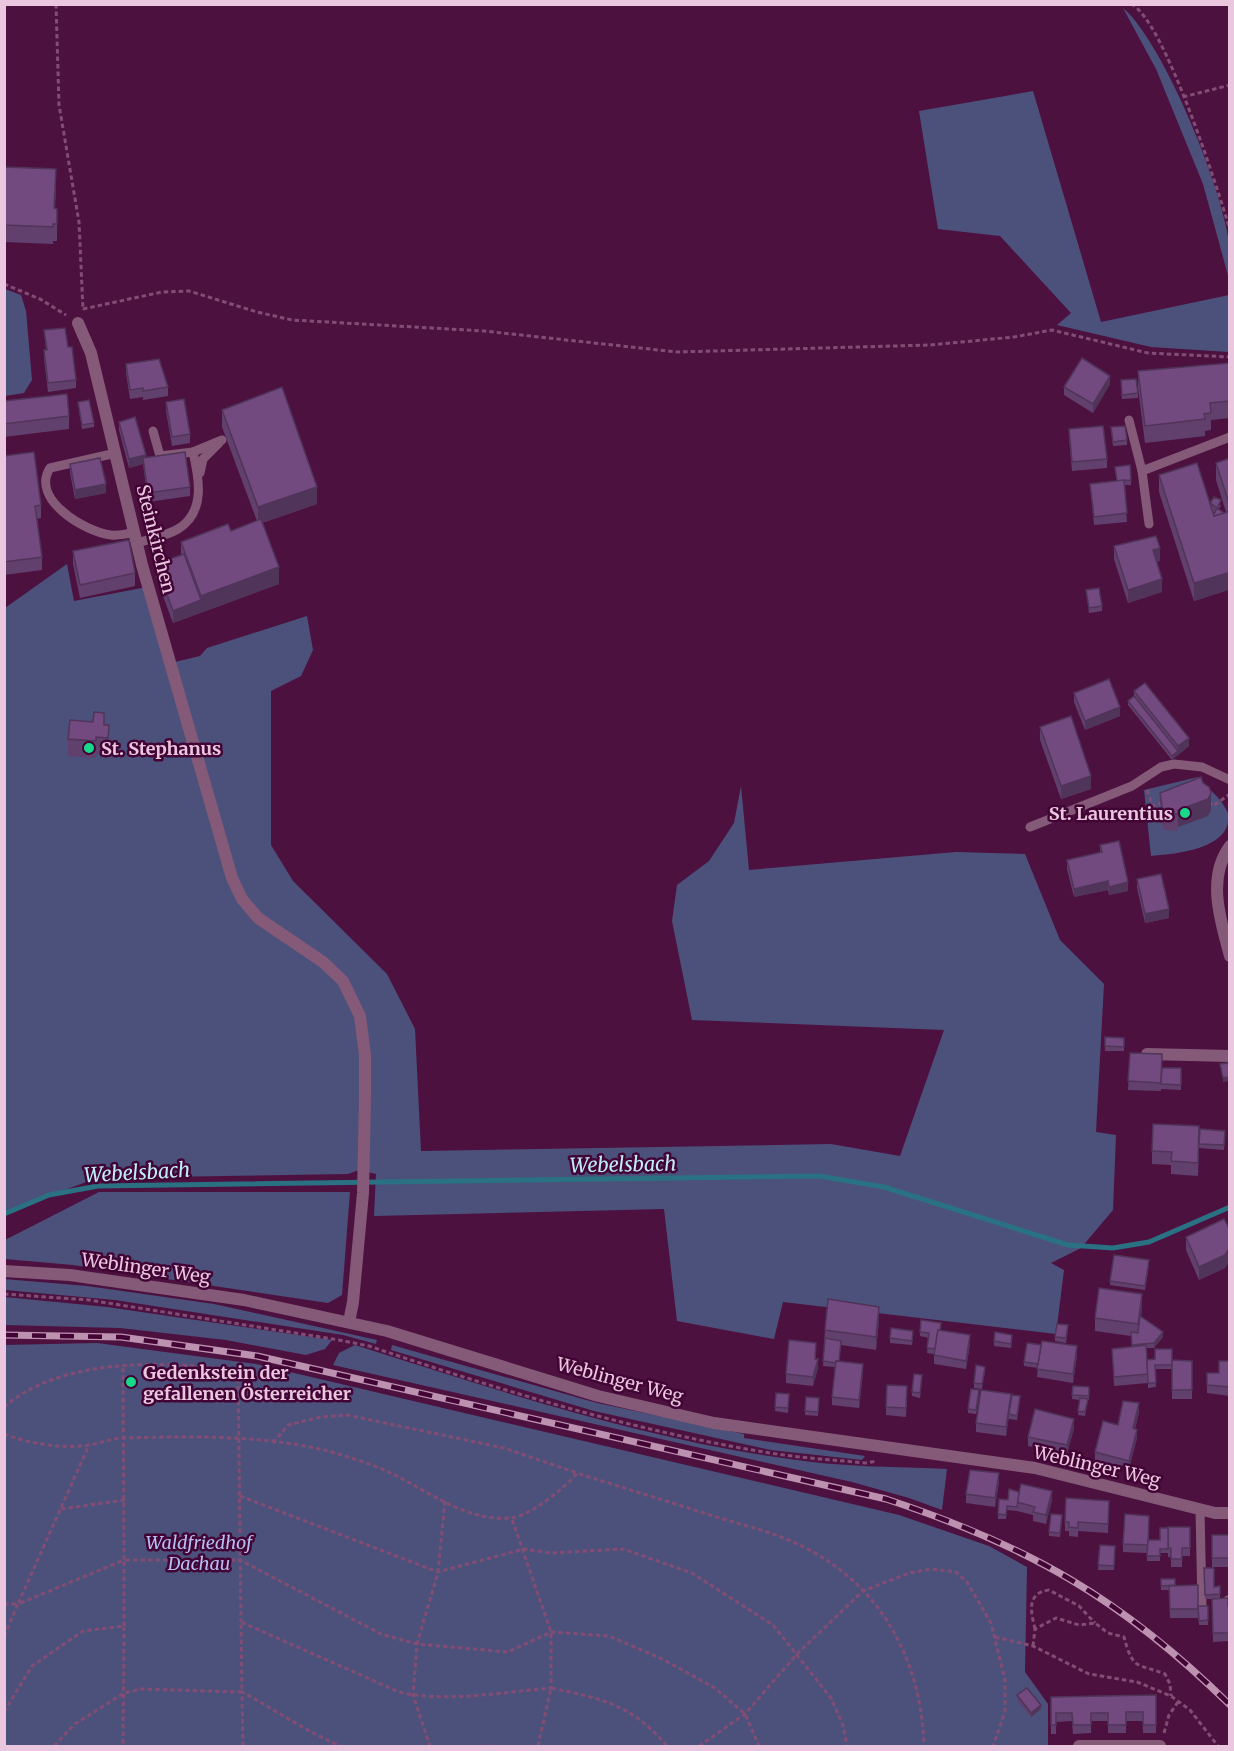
<svg xmlns="http://www.w3.org/2000/svg" width="1234" height="1751" viewBox="0 0 1234 1751" font-family="Merriweather,serif">
	<rect width="100%" height="100%" fill="#4d1140"/>
	<g fill="#4c517b">
		<path d="M1123,8C1164,43 1222,188 1229,242C1231,254 1230,267 1229,279L1203,184L1156,69Z"/>
		<path d="M1033,91L1101,322L1229,295V352L1151,347L1057,325L1071,313L1000,236L938,229L919,111Z"/>
		<path d="M5,289L21,295L26,311L32,380L24,393L5,396Z"/>
		<path d="M67,564L74,601L152,586L175,662L200,656L207,648L307,616L313,650L301,676L271,691V845L293,881L387,974L415,1029L421,1151L831,1144L900,1156L944,1030L692,1020L672,921L677,885L709,861L734,823L741,786L749,870L956,852L1025,854L1060,940L1104,984L1096,1132L1116,1135L1113,1210L1081,1248L1051,1263L1064,1270L1056,1334L783,1302L774,1339L677,1321L664,1209L374,1216L376,1174L359,1170L348,1174L97,1178L5,1212V608Z"/>
		<path d="M1198,777C1208,788 1222,799 1228,813C1234,850 1172,854 1151,856L1144,790Z"/>
		<path d="M99,1192H350L342,1295L328,1303L73,1265L5,1259V1240Z"/>
		<path d="M4,1279L87,1286L214,1304L377,1340L376,1344L343,1335L115,1300L5,1290Z"/>
		<path d="M5,1297L107,1307L332,1340L325,1349L306,1355L226,1340L120,1328L5,1325Z"/>
		<path d="M97,1343L256,1364L899,1515L989,1546L1027,1567L1025,1672L1048,1704V1746H5L4,1345Z"/>
		<path d="M355,1345C506,1393 661,1445 820,1463C862,1467 905,1467 947,1469L942,1510L909,1498L852,1482L333,1365L339,1353Z"/>
		<path d="M392,1345L597,1403L744,1434V1438L865,1456L862,1460L771,1450L594,1411L391,1350Z"/>
	</g>
	<g fill="none" stroke-linecap="round" stroke-linejoin="round">
		<path stroke="#297183" stroke-width="5" d="M4,1214L49,1195L98,1186L819,1176L884,1187L1068,1245L1113,1248L1149,1242L1230,1207"/>
		<g stroke="#824d75" stroke-width="3" stroke-dasharray="4.5 3" stroke-linecap="butt">
			<path d="M56,4L59,105L79,222L83,310"/>
			<path d="M1131,4C1164,19 1218,190 1230,230"/>
			<path d="M1183,97L1230,85"/>
			<path d="M4,284L40,299L66,315"/>
			<path d="M83,309L162,292L189,291L257,312L292,320L484,331L677,352L930,345L1014,337L1052,330L1148,353L1230,357"/>
			<path d="M1147,790L1153,806L1163,802"/>
			<path d="M1209,802L1213,806L1230,794"/>
			<path d="M4,1294L89,1300L339,1340L369,1346C499,1390 634,1431 770,1453C802,1458 834,1460 866,1463L877,1461"/>
			<path d="M238,1371L241,1622"/>
			<path d="M4,1407C72,1348 207,1362 288,1380"/>
			<path d="M4,1434C31,1444 61,1449 89,1445C101,1443 112,1438 125,1438C190,1436 260,1435 324,1450C346,1456 372,1464 393,1474C429,1492 468,1522 510,1518C529,1517 565,1488 577,1473C620,1487 664,1500 707,1514C732,1522 757,1528 781,1537C873,1572 921,1651 924,1746"/>
			<path d="M273,1443L288,1425L321,1417L347,1415L504,1448L577,1473"/>
			<path d="M240,1496L438,1572L524,1549L551,1553L623,1549L692,1573L773,1625L831,1698L843,1725L847,1746"/>
			<path d="M445,1501L438,1572L417,1644L508,1652L551,1632L609,1636L664,1660L715,1688L745,1714L759,1746"/>
			<path d="M61,1509L125,1500"/>
			<path d="M4,1604H18L89,1445"/>
			<path d="M124,1626V1560H240L381,1634L417,1644L413,1695L430,1746"/>
			<path d="M1035,1629C1031,1612 1026,1593 1049,1590L1079,1606L1095,1623"/>
			<path d="M4,1636L18,1604L124,1560L123,1367"/>
			<path d="M995,1637L1033,1646L1089,1674L1137,1682L1171,1696L1190,1710L1218,1746"/>
			<path d="M1033,1646L1035,1629L1056,1618L1079,1625L1095,1623L1108,1633L1124,1637C1133,1671 1137,1663 1165,1674L1170,1684L1171,1696"/>
			<path d="M4,1712L32,1666L83,1631L124,1626L123,1746"/>
			<path d="M1164,1733L1169,1715L1178,1702"/>
			<path d="M54,1746L75,1724L124,1693L141,1689L242,1692L241,1622L399,1692C447,1703 502,1692 551,1688V1632L512,1519"/>
			<path d="M243,1746L242,1692C276,1710 306,1732 341,1746"/>
			<path d="M492,1746H493"/>
			<path d="M538,1746L551,1688C603,1699 631,1704 667,1746"/>
			<path d="M699,1746L745,1714L797,1654L863,1591L909,1573L931,1569L956,1572L967,1582L991,1623L1005,1680V1712L993,1746"/>
		</g>
		<g stroke="#845a78" stroke-width="9">
			<path d="M1129,420L1142,471"/>
			<path d="M153,431L160,456L193,452L222,440"/>
			<path d="M116,453L50,468C30,499 85,532 111,535C119,536 127,534 135,532"/>
			<path d="M200,473L203,459L219,443"/>
			<path d="M1149,524L1142,471L1230,437"/>
			<path d="M137,543C150,539 166,536 178,529C206,512 199,478 193,452"/>
			<path d="M1030,827L1132,786L1161,767L1174,764L1202,767L1230,780"/>
			<path d="M1200,1509L1202,1607"/>
			<path d="M1228,1600H1230"/>
		</g>
		<g stroke="#845a78" stroke-width="12">
			<path d="M78,323L91,353L142,565L232,878L242,899L258,918L323,962L343,981L360,1016L365,1055V1098L363,1193L353,1302L349,1322"/>
			<path d="M1230,846C1206,878 1221,922 1230,956"/>
			<path d="M1147,1054L1230,1056"/>
			<path d="M1079,1746H1160"/>
		</g>
		<path stroke="#845a78" stroke-width="12" d="M4,1271L70,1275L244,1300L387,1331L598,1396L714,1423L1035,1468L1215,1513H1230"/>
		<g stroke="#bd92b1" stroke-width="7">
			<path id="rail" d="M4,1335L121,1337L257,1356L886,1499C1029,1546 1122,1599 1230,1705"/>
		</g>
		<use href="#rail" stroke="#410435" stroke-width="4.5" stroke-dasharray="14" stroke-linecap="butt"/>
	</g>
	<g fill="#62406d">
		<path d="M4,167L56,186L55,208L57,226V241H53V244L4,242Z"/>
		<path d="M44,330L68,347L76,380V388L48,392L44,359V350H46Z"/>
		<path d="M1230,363V418L1211,420V430L1205,431V436L1145,443L1138,388V371Z"/>
		<path d="M126,364L168,387V396L143,400V397L130,399L126,373Z"/>
		<path d="M1110,384L1093,413L1064,395V387Z"/>
		<path d="M1121,384L1138,393V398L1122,399Z"/>
		<path d="M4,401L69,416V429L4,437Z"/>
		<path d="M78,402L94,423V427L82,429Z"/>
		<path d="M166,402L190,434V443L172,446L166,411Z"/>
		<path d="M222,410L317,504L262,523L279,584L173,623L156,577V564L181,555V542L231,531L257,521L222,427Z"/>
		<path d="M119,422L146,457L190,487V496L148,502L143,464L129,468L119,430Z"/>
		<path d="M1111,427L1127,440V445L1113,446Z"/>
		<path d="M1069,429L1107,459V468L1072,471L1069,438Z"/>
		<path d="M4,456L41,505V518L37,519L42,557V570L4,575Z"/>
		<path d="M1230,458V596L1228,590L1194,601L1159,492V475L1210,503L1221,505L1219,509L1224,513L1226,512L1216,480V463Z"/>
		<path d="M70,464L106,493L75,499L70,473Z"/>
		<path d="M1131,480V485H1124L1127,522L1094,525L1090,484Z"/>
		<path d="M1114,546L1160,561L1156,562L1162,592L1128,603L1114,559Z"/>
		<path d="M73,551L135,573V586L80,598L73,564Z"/>
		<path d="M1086,590L1102,606V611L1089,613Z"/>
		<path d="M1134,691L1189,746L1172,760L1128,705V701L1134,696Z"/>
		<path d="M1074,693L1120,716L1085,730L1074,702Z"/>
		<path d="M104,725H109L108,755L96,754V758L68,756V739Z"/>
		<path d="M1040,727L1091,789L1061,799L1040,740Z"/>
		<path d="M1160,793L1211,810L1208,816L1178,827V831L1163,830L1160,810Z"/>
		<path d="M1100,845L1128,891L1109,895L1108,890L1074,897L1067,869V860L1100,853Z"/>
		<path d="M1137,879L1169,918L1145,923L1137,888Z"/>
		<path d="M1105,1037L1124,1038V1051H1105Z"/>
		<path d="M1130,1053L1162,1068H1181V1090L1161,1089V1087V1091L1128,1090Z"/>
		<path d="M1225,1131L1224,1150L1199,1148L1198,1176L1171,1174V1165L1152,1164V1151L1199,1133Z"/>
		<path d="M1230,1227V1260L1225,1268L1199,1280L1186,1250V1237Z"/>
		<path d="M1149,1265L1145,1290L1110,1285V1281Z"/>
		<path d="M1142,1307L1141,1316L1163,1337L1154,1348H1146L1147,1360L1192,1361V1399H1172V1369H1155L1156,1387L1148,1388V1383L1114,1386L1112,1349L1132,1347L1131,1336L1095,1331V1318Z"/>
		<path d="M879,1320L876,1350L841,1345L839,1361L863,1372L859,1408L832,1405V1397L835,1367L823,1366L825,1330Z"/>
		<path d="M941,1327V1330L970,1344L966,1369L934,1364V1354L927,1353L929,1338L920,1336V1332Z"/>
		<path d="M1068,1330L1066,1343L1055,1341V1337Z"/>
		<path d="M913,1335L912,1345L890,1343V1338Z"/>
		<path d="M1012,1339L1011,1348L994,1346V1341Z"/>
		<path d="M816,1351V1359L818,1368L813,1386L786,1383V1374Z"/>
		<path d="M1077,1355L1073,1383L1037,1377L1038,1368L1024,1366V1362Z"/>
		<path d="M1230,1361V1396L1207,1393V1373H1219Z"/>
		<path d="M985,1371L982,1389L974,1388V1383Z"/>
		<path d="M922,1379L920,1398L912,1396V1392Z"/>
		<path d="M1073,1386L1089,1387V1400H1088L1085,1416L1078,1415L1080,1400L1072,1399Z"/>
		<path d="M776,1393L789,1394L788,1413L775,1411Z"/>
		<path d="M979,1394L976,1414L968,1413V1409Z"/>
		<path d="M907,1395L906,1417L886,1415V1407Z"/>
		<path d="M806,1397L819,1398L818,1416L805,1415Z"/>
		<path d="M1020,1400L1017,1420L1009,1419V1416L1006,1436L976,1432V1423L1011,1402Z"/>
		<path d="M1139,1412L1135,1429L1137,1438L1129,1469L1095,1461V1452L1118,1425Z"/>
		<path d="M1074,1428L1067,1454L1028,1446V1437Z"/>
		<path d="M999,1482L995,1507L966,1503V1494Z"/>
		<path d="M1008,1500H1052L1046,1524L1033,1521V1515L1017,1511L1007,1510L1006,1519H998V1514Z"/>
		<path d="M1109,1501L1108,1533L1078,1531V1537L1069,1536V1531H1065V1522Z"/>
		<path d="M1062,1519L1060,1537L1049,1536V1532Z"/>
		<path d="M1190,1527V1556H1182V1567H1171V1557H1168V1553H1160V1561H1147V1553L1123,1552V1544L1148,1540H1160L1168,1528Z"/>
		<rect x="1212" y="1535" width="18" height="32"/>
		<path d="M1100,1545L1115,1546L1114,1570H1098Z"/>
		<path d="M1204,1568L1214,1587L1220,1586V1598L1228,1606H1230V1644L1229,1641L1213,1642L1212,1599H1205Z"/>
		<path d="M1161,1579L1175,1586L1198,1585V1618H1170L1169,1590H1161Z"/>
		<path d="M1198,1606H1208V1625H1199Z"/>
		<path d="M1017,1695L1041,1709L1031,1717L1017,1700Z"/>
		<path d="M1156,1695V1733H1143V1721H1126V1733H1108V1721H1091V1733L1073,1734L1072,1721L1056,1722V1734H1051V1697Z"/>
	</g>
	<g fill="#503459">
		<path d="M1110,376V384L1093,413V404Z"/>
		<path d="M146,455V464L143,458V464L129,468V459Z"/>
		<path d="M106,484V493L75,499V490Z"/>
		<path d="M317,487V504L258,524V507Z"/>
		<path d="M1160,548V561L1153,563V550Z"/>
		<path d="M279,567V584L173,623V611L201,600V596Z"/>
		<path d="M1228,573V590L1194,601V583Z"/>
		<path d="M1162,579V592L1128,603V590Z"/>
		<path d="M1120,707V716L1085,730V721Z"/>
		<path d="M1189,738V746L1172,760V756L1178,751V746Z"/>
		<path d="M1091,776V789L1061,799V786Z"/>
		<path d="M1211,793V810L1208,816L1178,827V831V810Z"/>
		<path d="M1108,881V890L1074,897V889Z"/>
		<path d="M1128,882V891L1109,895V887Z"/>
		<path d="M1169,909V918L1145,923V914Z"/>
		<path d="M1230,1077V1081L1223,1082V1078Z"/>
		<path d="M1229,1247H1230V1260L1225,1268L1199,1280V1267Z"/>
		<path d="M1142,1294V1307L1138,1337V1324Z"/>
		<path d="M879,1307V1320L876,1350V1337Z"/>
		<path d="M1163,1332V1337L1154,1348V1343Z"/>
		<path d="M970,1335V1344L966,1369V1361Z"/>
		<path d="M1077,1346V1355L1073,1383V1374Z"/>
		<path d="M818,1359V1368L813,1386V1377Z"/>
		<path d="M863,1364V1372L859,1408V1400Z"/>
		<path d="M1011,1394V1403L1006,1436V1427Z"/>
		<path d="M1139,1403V1412L1133,1437V1428Z"/>
		<path d="M1074,1419V1428L1067,1454V1445Z"/>
		<path d="M1137,1430V1438L1129,1469V1461Z"/>
		<path d="M999,1473V1482L995,1507V1498Z"/>
		<path d="M1052,1491V1500L1046,1524V1515Z"/>
		<path d="M1041,1705V1709L1031,1717V1713Z"/>
	</g>
	<g fill="#724a7f" stroke="#503459" stroke-width="1.5">
		<path d="M4,167L56,169L54,208L57,209V224H53V227L4,225Z"/>
		<path d="M65,328L68,347H72L76,380L48,383L44,350H47L44,330Z"/>
		<path d="M1082,358L1110,376L1093,404L1064,387Z"/>
		<path d="M159,359L168,387L143,391V388L130,390L126,364Z"/>
		<path d="M1230,363V401L1210,403L1211,413L1204,414L1205,419L1145,426L1138,371Z"/>
		<path d="M1136,379L1138,393L1122,395L1121,380Z"/>
		<path d="M282,387L317,487L258,507L222,410Z"/>
		<path d="M67,394L69,416L4,424V401Z"/>
		<path d="M184,399L190,434L172,437L166,402Z"/>
		<path d="M89,400L94,423L82,425L78,402Z"/>
		<path d="M135,417L146,455L129,459L119,422Z"/>
		<path d="M1103,426L1107,459L1072,462L1069,429Z"/>
		<path d="M1125,426L1127,440L1113,442L1111,427Z"/>
		<path d="M34,452L41,505L35,506L42,557L4,562V456Z"/>
		<path d="M185,452L190,487L148,493L143,458Z"/>
		<path d="M100,458L106,484L75,490L70,464Z"/>
		<path d="M1230,458V506L1216,463Z"/>
		<path d="M1197,463L1214,516L1230,511V579L1228,573L1194,583L1159,475Z"/>
		<path d="M1130,465L1131,480L1117,481L1115,467Z"/>
		<path d="M1124,480L1127,513L1094,517L1090,484Z"/>
		<path d="M1214,497L1221,500L1217,508L1224,513L1214,516V514L1217,508L1210,503Z"/>
		<path d="M261,519L279,567L201,596L181,542L228,524L231,531Z"/>
		<path d="M1156,536L1160,548L1153,550L1162,579L1128,590L1114,546Z"/>
		<path d="M129,540L135,573L80,585L73,551Z"/>
		<path d="M184,554L201,600L173,611L156,564Z"/>
		<path d="M1099,588L1102,606L1089,608L1086,590Z"/>
		<path d="M1109,679L1120,707L1085,721L1074,693Z"/>
		<path d="M1145,683L1189,738L1178,746L1134,691Z"/>
		<path d="M1134,696L1178,751L1172,756L1128,701Z"/>
		<path d="M94,712L104,713V725H109L108,738L96,737V741L68,739L70,720L93,722Z"/>
		<path d="M1071,716L1091,776L1061,786L1040,727Z"/>
		<path d="M1201,777L1203,783L1209,787L1211,793L1208,799L1178,810V814L1163,813L1160,793Z"/>
		<path d="M1119,841L1128,882L1109,887L1108,881L1074,889L1067,860L1102,852L1100,845Z"/>
		<path d="M1161,874L1169,909L1145,914L1137,879Z"/>
		<path d="M1105,1037L1124,1038V1047L1105,1046Z"/>
		<path d="M1130,1053L1162,1054L1161,1083L1128,1081Z"/>
		<path d="M1228,1063L1230,1071V1077L1223,1078L1220,1064Z"/>
		<path d="M1162,1068H1181V1085L1161,1084Z"/>
		<path d="M1153,1124L1199,1126L1198,1163L1171,1161L1172,1152L1152,1151Z"/>
		<path d="M1200,1129L1225,1131L1224,1145L1199,1144Z"/>
		<path d="M1224,1219L1230,1230V1247L1225,1255L1199,1267L1186,1237Z"/>
		<path d="M1114,1255L1149,1260L1145,1286L1110,1281Z"/>
		<path d="M1099,1288L1142,1294L1138,1324L1095,1318Z"/>
		<path d="M828,1299L879,1307L876,1337L825,1330Z"/>
		<path d="M1140,1316L1163,1332L1154,1343L1132,1345L1131,1332L1138,1333Z"/>
		<path d="M921,1320L941,1323L940,1330H938L935,1349L927,1348L929,1333L920,1332Z"/>
		<path d="M1057,1324L1068,1325L1066,1338L1055,1337Z"/>
		<path d="M891,1328L913,1331L912,1341L890,1338Z"/>
		<path d="M938,1330L970,1335L966,1361L934,1355Z"/>
		<path d="M995,1332L1012,1335L1011,1344L994,1341Z"/>
		<path d="M825,1338L841,1341L839,1361H836V1363L823,1361Z"/>
		<path d="M789,1340L816,1343L815,1359H818L813,1377L786,1374Z"/>
		<path d="M1042,1341L1077,1346L1073,1374L1037,1369Z"/>
		<path d="M1027,1343L1041,1345L1038,1364L1024,1362Z"/>
		<path d="M1146,1345L1148,1374L1114,1377L1112,1349Z"/>
		<path d="M1155,1349H1172V1365H1155L1156,1383H1148L1147,1360L1155,1359Z"/>
		<path d="M1172,1360L1192,1361V1390H1172Z"/>
		<path d="M836,1361L863,1364L859,1400L832,1397Z"/>
		<path d="M1219,1361H1230V1387L1207,1385V1373H1219Z"/>
		<path d="M976,1365L985,1367L982,1384L974,1383Z"/>
		<path d="M914,1374L922,1375L920,1393L912,1392Z"/>
		<path d="M887,1385L907,1386L906,1408L886,1407Z"/>
		<path d="M1073,1386L1089,1387V1396L1072,1395Z"/>
		<path d="M971,1389L979,1390L976,1410L968,1409Z"/>
		<path d="M981,1390L1011,1394L1006,1427L976,1423Z"/>
		<path d="M776,1393L789,1394L788,1408L775,1407Z"/>
		<path d="M1012,1395L1020,1396L1017,1416L1009,1414Z"/>
		<path d="M806,1397L819,1398L818,1412L805,1411Z"/>
		<path d="M1080,1398L1088,1399L1085,1412L1078,1411Z"/>
		<path d="M1123,1401L1139,1403L1133,1428L1137,1430L1129,1461L1095,1452L1103,1421L1118,1425Z"/>
		<path d="M1035,1409L1074,1419L1067,1445L1028,1437Z"/>
		<path d="M970,1470L999,1473L995,1498L966,1494Z"/>
		<path d="M1021,1484L1052,1491L1046,1515L1033,1512L1035,1507L1017,1502Z"/>
		<path d="M1009,1489L1019,1492L1017,1507L1007,1506L1006,1515L998,1514L999,1499L1008,1500Z"/>
		<path d="M1066,1498L1109,1501L1108,1524L1078,1522V1528L1069,1527V1522H1065Z"/>
		<path d="M1051,1514L1062,1515L1060,1533L1049,1532Z"/>
		<path d="M1125,1514L1149,1516L1148,1545L1123,1544Z"/>
		<path d="M1168,1527H1190V1548H1182V1559H1171V1548H1168Z"/>
		<path d="M1160,1528H1168V1549H1160V1556H1147L1148,1540H1160Z"/>
		<rect x="1212" y="1535" width="18" height="23"/>
		<path d="M1100,1545L1115,1546L1114,1566L1098,1565Z"/>
		<path d="M1204,1568H1214V1587L1220,1586V1594L1205,1595Z"/>
		<path d="M1161,1579H1175V1585L1161,1586Z"/>
		<path d="M1198,1585V1609H1170L1169,1586Z"/>
		<path d="M1228,1598V1606H1230V1636L1229,1633H1213L1212,1599Z"/>
		<path d="M1198,1606H1208V1620L1199,1621Z"/>
		<path d="M1027,1688L1041,1705L1031,1713L1017,1695Z"/>
		<path d="M1156,1695V1725H1143V1712H1126V1725H1108V1713H1091V1725H1073L1072,1713H1056V1725H1051V1697Z"/>
	</g>
	<g fill="#17d989" stroke="#410435" stroke-width="2">
		<circle cx="89" cy="748" r="6"/>
		<circle cx="1185" cy="813" r="6"/>
		<circle cx="131" cy="1382" r="6"/>
	</g>
	<g text-anchor="middle" dominant-baseline="central" stroke-width="5" stroke-linejoin="round" paint-order="stroke">
		<g font-size="18" fill="#ebc6df" stroke="#410435">
			<text transform="translate(156 539) rotate(76)">Steinkirchen</text>
			<text transform="translate(146 1268) rotate(8)">Weblinger Weg</text>
			<text transform="translate(620 1380) rotate(15)">Weblinger Weg</text>
			<text transform="translate(1097 1466) rotate(13)">Weblinger Weg</text>
		</g>
		<g font-size="18" font-weight="bold" fill="#ebc6df" stroke="#410435" text-anchor="start">
			<text x="101" y="748">St. Stephanus</text>
			<text x="1173" y="813" text-anchor="end">St. Laurentius</text>
			<text x="143" y="1372">Gedenkstein der<tspan x="143" dy="21">gefallenen Österreicher</tspan></text>
		</g>
		<g font-size="18" font-style="italic" fill="#b6bff3" stroke="#410435">
			<text x="199" y="1542">Waldfriedhof<tspan x="199" dy="21">Dachau</tspan></text>
		</g>
		<g font-size="20" font-style="italic" fill="#bfecf9" stroke="#410435">
			<text transform="translate(623 1164) rotate(-1)">Webelsbach</text>
			<text transform="translate(137 1172) rotate(-3)">Webelsbach</text>
		</g>
	</g>
	<rect width="1234" height="1751" fill="none" stroke="#ebc6df" stroke-width="12"/>
</svg>
